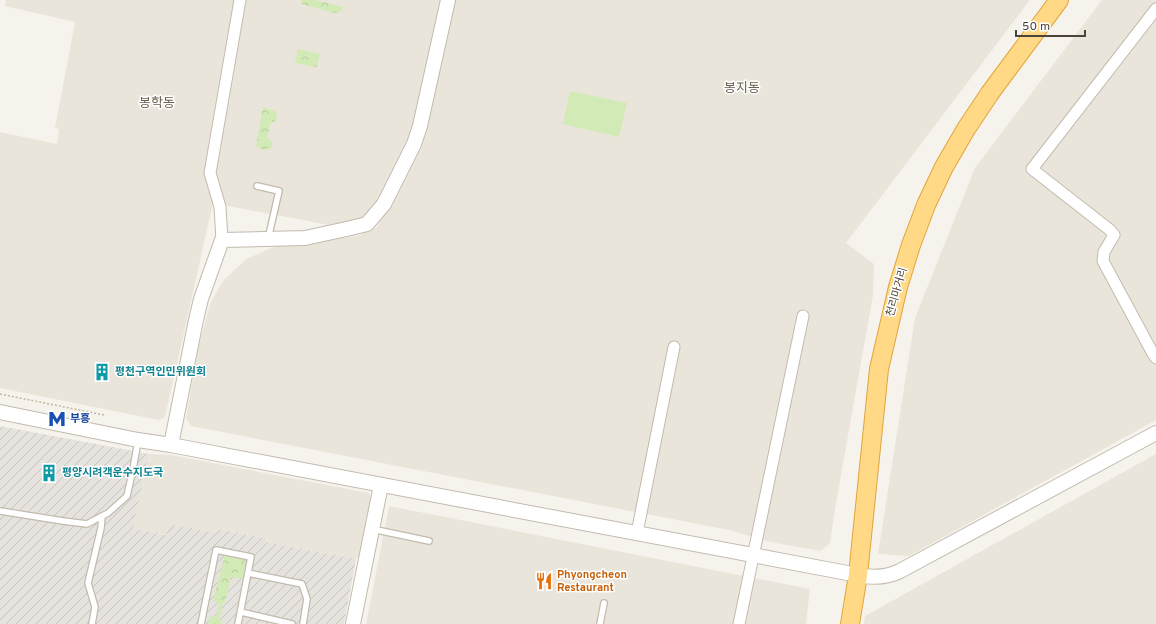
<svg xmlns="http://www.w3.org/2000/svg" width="1156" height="624" viewBox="0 0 1156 624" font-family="Overpass,'Noto Sans KR',sans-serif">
	<defs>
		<pattern id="industrial-furrows" width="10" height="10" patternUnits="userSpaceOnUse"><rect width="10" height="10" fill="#e6e2dd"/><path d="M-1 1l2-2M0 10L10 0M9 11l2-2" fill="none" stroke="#c7c3be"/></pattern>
		<pattern id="forest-crowns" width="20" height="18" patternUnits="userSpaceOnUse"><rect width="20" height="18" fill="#d2eab5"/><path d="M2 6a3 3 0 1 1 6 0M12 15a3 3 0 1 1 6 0" fill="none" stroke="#b6ca9c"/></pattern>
	</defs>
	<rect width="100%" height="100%" fill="#f6f3ec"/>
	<g fill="#eae5da">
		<path d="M6,0H442L413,137L371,214L362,221L334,226L213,203L165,417L159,420L0,388V132L57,144L59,129L55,128L75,22L5,6Z"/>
		<path d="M453,0H1030L846,243L874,264L873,295L835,509L830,543L821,551L770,542L729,530L191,426L186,418L198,349L210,304L222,282L246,259L279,245L358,236L377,227L420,142L433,99Z"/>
		<path d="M1102,0H1156V420L909,556L878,554L915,318L975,168Z"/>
		<path d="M149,454L171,455L369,493L372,500L363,552L356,559L264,542L265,538L218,529L217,533L169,524L166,535L133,528Z"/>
		<path d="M1156,454V624H864L865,616Z"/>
		<path d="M389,506L810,589L806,624H366Z"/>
	</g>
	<path fill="url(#industrial-furrows)" d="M0,426L149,454L133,528L166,535L169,524L217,533L218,529L265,538V542L356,559L344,624H0Z"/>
	<g fill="url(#forest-crowns)">
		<path d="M301,0H315L343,7L341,12L334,13L301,4Z"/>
		<path d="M298,49L320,54L317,67L295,63Z"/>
		<path d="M263,107L277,112L275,122H271L267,137L272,142V148L263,150L256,146Z"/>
		<path d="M225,554L246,559L242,579L231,577L225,603L223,602L219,620H222L221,624H208L210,616L216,617L219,603L213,601Z"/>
	</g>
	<path fill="#d2eab5" d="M570,91L627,103L619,137L563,124Z"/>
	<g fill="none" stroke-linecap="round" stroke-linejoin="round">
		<g stroke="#c2bbae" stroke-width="8">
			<g id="service">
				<path d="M257,186L279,191L268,239"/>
				<path d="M0,511L63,521L87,524L108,513L127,496L133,469L138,441"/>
				<path d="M372,529L429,541"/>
				<path d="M248,573L302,584L307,599L303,624"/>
				<path d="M241,612L292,624"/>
				<path d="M92,624L95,607L88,583L101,528L102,516"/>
				<path d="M201,624L216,550L251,557L238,624"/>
				<path d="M600,624L604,603"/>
			</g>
		</g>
		<g stroke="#c2bbae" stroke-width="13">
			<g id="minor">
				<path d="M1156,9L1032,169L1110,230L1114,235L1104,252L1103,261L1152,352L1156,358"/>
				<path d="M222,240L220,207L210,173L240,0"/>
				<path d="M637,533L674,347"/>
				<path d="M739,624L803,316"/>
			</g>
		</g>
		<g stroke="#c2bbae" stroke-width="16">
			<g id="tertiary">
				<path d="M0,412L138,440L171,445L858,575C873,578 886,578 900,571L1156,433"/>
				<path d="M171,445L196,320L201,299L222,240L305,238L351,228L367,224L384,204L414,144L420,126L448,0"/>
				<path d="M353,624L381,485"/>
			</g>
		</g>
		<g stroke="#e0a43c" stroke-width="20">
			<path id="trunk" d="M850,624L858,575L879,369L898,287L911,245L926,205L944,167L966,129L990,93L1059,0"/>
		</g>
		<path stroke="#c4b79f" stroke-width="1.5" stroke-dasharray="2 2" stroke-linecap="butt" d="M0,394L104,415"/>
		<use href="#service" stroke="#fff" stroke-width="5.5"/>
		<use href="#minor" stroke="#fff" stroke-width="11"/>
		<use href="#tertiary" stroke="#fff" stroke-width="14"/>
		<use href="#trunk" stroke="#ffd985" stroke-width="18"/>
	</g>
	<defs>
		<g id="building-bare" transform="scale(1.38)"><path d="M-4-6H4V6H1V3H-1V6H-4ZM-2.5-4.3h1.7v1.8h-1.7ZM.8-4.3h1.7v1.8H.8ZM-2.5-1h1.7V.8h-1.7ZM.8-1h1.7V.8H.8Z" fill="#0f9aa8" stroke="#fff" stroke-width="2.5" paint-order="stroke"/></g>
		<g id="metro-bare" transform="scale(1.38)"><path d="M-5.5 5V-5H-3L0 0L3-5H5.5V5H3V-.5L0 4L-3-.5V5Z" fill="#1a4fb4" stroke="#fff" stroke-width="2.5" paint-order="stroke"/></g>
		<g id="restaurant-bare" transform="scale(1.38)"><path d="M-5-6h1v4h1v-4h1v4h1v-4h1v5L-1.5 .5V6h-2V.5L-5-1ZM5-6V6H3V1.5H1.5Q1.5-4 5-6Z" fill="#e8710a" stroke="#fff" stroke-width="2.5" paint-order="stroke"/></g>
	</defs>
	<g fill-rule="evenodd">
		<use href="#building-bare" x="102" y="372"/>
		<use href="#metro-bare" x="57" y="419"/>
		<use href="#building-bare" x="49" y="473"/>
		<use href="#restaurant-bare" x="544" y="581"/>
	</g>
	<g text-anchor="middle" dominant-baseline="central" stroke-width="3" stroke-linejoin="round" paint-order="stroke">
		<g font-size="11" fill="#4b4439" stroke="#fff">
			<text transform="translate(897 292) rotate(-74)">천리마거리</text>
		</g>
		<g font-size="11" font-weight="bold" fill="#0d838f" stroke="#fff" text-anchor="start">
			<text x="115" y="372">평천구역인민위원회</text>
			<text x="62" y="473">평양시려객운수지도국</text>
		</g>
		<g font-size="11" font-weight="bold" fill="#164399" stroke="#fff" text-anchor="start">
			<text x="70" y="419">부흥</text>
		</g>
		<g font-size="11" font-weight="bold" fill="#c56008" stroke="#fff" text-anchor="start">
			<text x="557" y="575">Phyongcheon<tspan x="557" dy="13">Restaurant</tspan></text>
		</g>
		<g font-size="13" fill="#6e6250" stroke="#fff">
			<text x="742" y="89">봉지동</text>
			<text x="157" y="104">봉학동</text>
		</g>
	</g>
	<path d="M1016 30v6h69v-6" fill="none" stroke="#4b4439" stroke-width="2"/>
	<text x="1022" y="30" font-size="12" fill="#4b4439" stroke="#ffffff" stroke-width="3" paint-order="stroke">50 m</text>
</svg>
